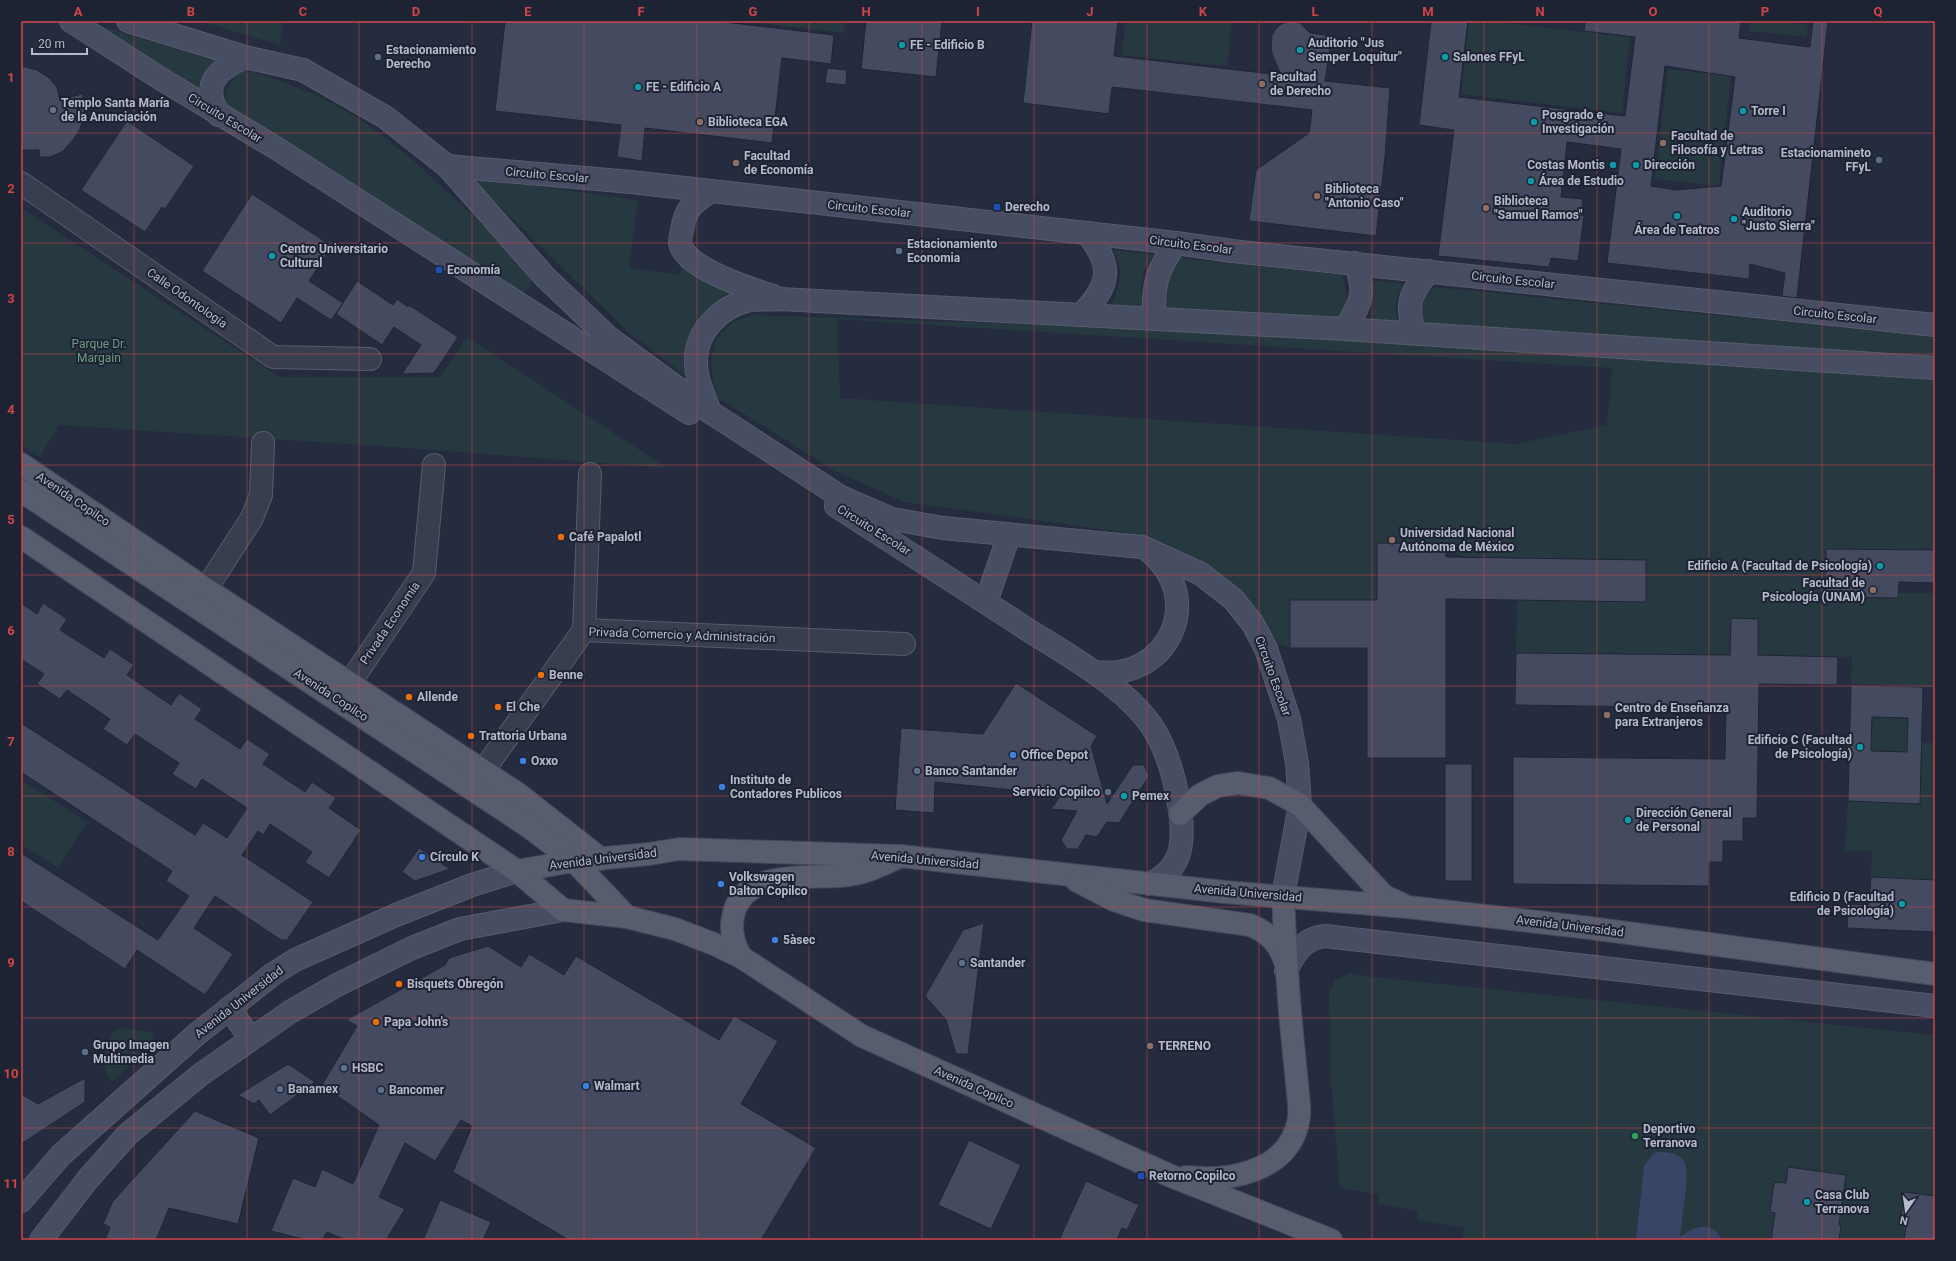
<svg xmlns="http://www.w3.org/2000/svg" width="1956" height="1261" viewBox="0 0 1956 1261" font-family="Roboto,sans-serif">
	<rect width="100%" height="100%" fill="#252c3f"/>
	<g fill="#273940" fill-rule="evenodd">
		<path d="M85,21L215,61C206,69 202,77 203,89Z"/>
		<path d="M200,21H283L280,45Z"/>
		<path d="M740,21H845L844,33Z"/>
		<path d="M1125,21H1232L1227,66L1122,55Z"/>
		<path d="M1469,21H1488L1630,37L1622,113L1461,94Z"/>
		<path d="M1750,21H1773L1808,25L1807,37L1749,31Z"/>
		<path d="M1668,69L1731,76L1719,186L1655,179Z"/>
		<path d="M244,70L269,77L316,95L360,119L413,160L531,270C534,287 527,294 511,295L225,104C225,89 231,78 244,70Z"/>
		<path d="M470,177L638,200L629,268L680,275L682,263L749,295L727,299L700,318L691,333L687,353V377L626,330Z"/>
		<path d="M21,208L279,377H440L467,337L667,468L408,448L59,425L40,457L21,445Z"/>
		<path d="M1114,250L1153,255C1139,275 1139,288 1145,311L1109,310C1120,287 1125,274 1114,250Z"/>
		<path d="M1178,258L1341,275C1349,293 1348,307 1339,323L1165,311C1161,286 1166,279 1178,258Z"/>
		<path d="M1371,280L1405,284C1394,298 1393,310 1400,327L1368,324C1376,309 1375,296 1371,280Z"/>
		<path d="M1435,287L1935,337V358L1421,328C1419,307 1417,301 1435,287Z"/>
		<path d="M753,315L1283,333L1633,360L1935,374V550L1826,549L1825,597L1898,598L1899,593H1935V687L1851,685L1852,657L1758,655V619H1731L1730,655L1516,653L1517,600L1646,602L1645,560L1467,557L1446,552V544L1377,543V600H1290V648L1261,639L1185,566L1123,532L904,502L833,470L717,397C710,368 705,342 733,323C738,319 747,318 753,315ZM837,319L1612,368L1607,425L1515,444L840,398Z"/>
		<path d="M1872,717L1908,719L1907,752L1871,751Z"/>
		<path d="M1922,743H1935V880L1871,877L1872,851H1845L1848,801L1920,803Z"/>
		<path d="M21,780L87,822L58,868L21,844Z"/>
		<path d="M1349,973L1355,975L1935,1035V1240H1477L1463,1238L1464,1228L1417,1220L1418,1211L1378,1204L1379,1194L1340,1188L1331,1083L1329,992L1335,981Z"/>
		<path d="M121,1028L151,1032L154,1035L153,1039L115,1080L111,1081C100,1068 107,1045 113,1032Z"/>
	</g>
	<path fill="#394466" d="M1658,1152C1667,1152 1681,1153 1685,1163C1690,1177 1681,1221 1680,1237C1694,1227 1711,1219 1722,1240H1636L1644,1166L1653,1154Z"/>
	<g fill="#444b61" stroke="#202536" fill-rule="evenodd">
		<path d="M505,21H716L834,35L831,64L782,58L772,143L645,128L642,161L617,157L621,125L495,111Z"/>
		<path d="M866,21H942L936,77L861,69Z"/>
		<path d="M1032,21H1118L1114,56L1281,75L1272,54L1271,46L1272,35L1276,29L1281,24L1291,21L1300,23L1310,33L1332,36L1325,81L1390,88L1385,157L1376,236L1249,221L1256,170L1309,133L1312,110L1112,87L1109,114L1023,103Z"/>
		<path d="M1431,21H1468L1459,97L1625,116L1635,37L1584,31L1585,21H1741L1739,38L1810,47L1813,21H1828L1797,298L1782,296L1785,273L1750,264L1749,279L1607,263L1621,149L1567,142L1561,197L1583,199L1581,215L1584,216L1578,261L1551,258L1549,267L1438,256L1454,130L1419,125ZM1665,66L1735,77L1721,186L1676,190L1651,186Z"/>
		<path d="M21,66L37,70L48,77L57,87L60,100L82,94L85,104L84,116L80,129L73,140L62,152L50,157H40L39,150H21Z"/>
		<path d="M827,68L847,70L846,85L825,83Z"/>
		<path d="M127,121L194,166L165,209L162,207L145,232L81,190Z"/>
		<path d="M252,194L332,246L309,281L343,303L331,320L297,298L281,323L202,271Z"/>
		<path d="M357,281L393,305L397,299L408,307L409,305L458,337L434,373L402,374L421,345L394,327L382,345L336,314Z"/>
		<path d="M1377,543L1446,544V557L1646,560V602L1446,599V758H1367V648H1290V600H1377Z"/>
		<path d="M1826,549L1935,550V583L1899,582L1898,598L1825,597Z"/>
		<path d="M21,603L37,614L43,603L67,619L60,630L104,658L110,649L134,665L127,675L171,705L179,693L202,709L195,719L240,749L247,739L270,754L263,764L305,792L312,782L336,798L329,808L361,830L329,878L305,862L312,852L270,824L263,835L258,831L242,855L313,902L287,940H281L215,896L194,928L233,954L205,995L137,950L125,969L21,901V853L158,940L189,896L166,881L172,871L21,772V723L195,835L203,823L227,838L247,808L202,779L196,789L172,774L179,763L135,734L127,745L103,729L110,719L67,690L60,699L37,684L44,674L21,659Z"/>
		<path d="M1731,618L1758,619V655L1838,657L1837,685L1759,684L1757,818H1743V841H1723V862H1709V886L1513,884V757L1725,759L1726,708L1515,705L1516,653L1730,655Z"/>
		<path d="M1016,683L1097,736L1091,746L1107,804L1133,765H1144L1149,776L1119,823L1107,822L1097,837L1086,835L1078,849H1067L1061,840L1077,811L1051,809L1061,795L935,782L934,813L895,810L901,728L983,734Z"/>
		<path d="M1851,685L1923,687L1920,804L1848,801ZM1872,717L1908,718L1907,752L1871,751Z"/>
		<rect x="1445" y="764" width="27" height="117"/>
		<path d="M419,848L450,869L415,881L402,872Z"/>
		<path d="M1871,877L1935,880V932L1847,928L1848,904L1869,905Z"/>
		<path d="M984,923L968,1054H956L946,1020L925,996L963,930Z"/>
		<path d="M488,946L521,967L529,954L564,975L576,956L719,1040L734,1016L778,1041L741,1104L816,1148L761,1240H569L453,1172L472,1126L461,1120L435,1161L405,1143L379,1197L405,1209L386,1240H346L327,1232L322,1240H307L271,1231L293,1178L315,1187L322,1169L353,1184L379,1125L322,1085L357,1026L346,1020L445,965L449,958Z"/>
		<path d="M288,1064L315,1082L270,1115L259,1100L254,1104L238,1095Z"/>
		<path d="M85,1078V1102L21,1144V1094L38,1104Z"/>
		<path d="M195,1111L259,1138L238,1224L169,1208L156,1240H105L110,1227L103,1224L113,1201Z"/>
		<path d="M969,1140L1021,1165L991,1229L938,1205Z"/>
		<path d="M1788,1167L1846,1175L1839,1225L1841,1226L1839,1240H1771L1775,1213L1770,1212L1774,1182L1786,1183Z"/>
		<path d="M1086,1181L1139,1205L1127,1230L1122,1228L1117,1240H1059Z"/>
		<path d="M1904,1192L1935,1196V1240H1904L1907,1222L1900,1221Z"/>
		<path d="M440,1200L491,1222L483,1240H423Z"/>
	</g>
	<g fill="none" stroke-linecap="round" stroke-linejoin="round">
		<g stroke="#575c6d" stroke-width="24">
			<g id="street">
				<path d="M21,183L273,357L370,359"/>
				<path d="M206,589L252,518L261,495L263,443"/>
				<path d="M584,630L904,644"/>
				<path d="M584,630L590,474"/>
				<path d="M349,684L424,573L434,465"/>
				<path d="M483,771L584,630"/>
			</g>
		</g>
		<g stroke="#575c6d" stroke-width="24">
			<g id="secondary">
				<path d="M71,21L158,77L276,148L689,413"/>
				<path d="M128,21L245,57L303,70L385,117L447,166L545,277L609,338L710,412L841,497L892,519L943,528L1142,547L1201,574L1233,599L1253,624L1266,649L1289,719L1297,763L1300,805L1283,896"/>
				<path d="M219,115C200,83 218,70 245,57"/>
				<path d="M447,166L631,182L1176,243L1232,251L1935,325"/>
				<path d="M711,191C693,203 685,208 682,231C681,234 680,239 680,243C684,268 751,289 773,296"/>
				<path d="M1081,315C1110,285 1114,267 1087,233"/>
				<path d="M1154,319C1153,285 1156,271 1176,243"/>
				<path d="M1345,329C1361,303 1367,292 1355,263"/>
				<path d="M1414,333C1406,302 1409,296 1429,271"/>
				<path d="M710,412C704,396 696,379 696,362C695,332 721,306 750,300C759,299 771,300 780,299L1345,329L1935,368"/>
				<path d="M836,506C899,546 960,586 1022,626C1064,653 1122,684 1151,725C1168,749 1178,790 1181,819C1184,849 1179,870 1150,884"/>
				<path d="M986,602L1009,535"/>
				<path d="M1094,672C1168,682 1206,600 1151,553"/>
				<path d="M1286,971C1294,953 1304,938 1325,936L1935,1006"/>
				<path d="M229,1008L251,1039"/>
				<path d="M21,1201L61,1155L197,1034L273,974L295,960L396,915L472,885L517,871"/>
				<path d="M41,1240L88,1179L128,1134L200,1075L290,1012L337,985L412,948L460,929L563,910"/>
			</g>
		</g>
		<g stroke="#434758" stroke-width="24">
			<g id="primary">
				<path d="M21,464L206,589L517,793L601,859"/>
				<path d="M21,491L529,827L574,861L627,917"/>
				<path d="M21,537L517,871L563,910L627,917L675,929L714,944L741,957L862,1036L1171,1176L1331,1240"/>
				<path d="M1180,814L1200,795L1218,786L1238,783L1269,788L1300,805L1384,896L1402,904"/>
				<path d="M517,871L574,861L649,854L679,849L900,856L1225,892L1408,907L1590,928L1935,974"/>
				<path d="M1077,881L1114,900L1144,910L1250,925C1268,932 1279,943 1285,962"/>
				<path d="M741,957C734,946 730,930 733,917C741,867 814,880 849,875C866,873 881,865 897,858"/>
				<path d="M1186,1177C1231,1182 1292,1171 1299,1117C1300,1106 1298,1094 1297,1084C1295,1063 1293,1043 1291,1023C1287,981 1285,938 1283,896"/>
			</g>
		</g>
		<use href="#street" stroke="#393e4f" stroke-width="22"/>
		<use href="#secondary" stroke="#474d62" stroke-width="22"/>
		<use href="#primary" stroke="#575d6f" stroke-width="22"/>
	</g>
	<path fill="none" stroke="#d04548" stroke-width="1" stroke-opacity="0.55" d="M134,21V1240M247,21V1240M359,21V1240M472,21V1240M584,21V1240M697,21V1240M809,21V1240M922,21V1240M1034,21V1240M1147,21V1240M1259,21V1240M1372,21V1240M1484,21V1240M1597,21V1240M1709,21V1240M1822,21V1240M21,133H1935M21,243H1935M21,354H1935M21,465H1935M21,575H1935M21,686H1935M21,796H1935M21,907H1935M21,1018H1935M21,1128H1935"/>
	<g fill="#0f9aa8" stroke="#1e2334" stroke-width="1.5">
		<circle cx="902" cy="45" r="4"/>
		<circle cx="1300" cy="50" r="4"/>
		<circle cx="1445" cy="57" r="4"/>
		<circle cx="638" cy="87" r="4"/>
		<circle cx="1743" cy="111" r="4"/>
		<circle cx="1534" cy="122" r="4"/>
		<circle cx="1613" cy="165" r="4"/>
		<circle cx="1636" cy="165" r="4"/>
		<circle cx="1531" cy="181" r="4"/>
		<circle cx="1677" cy="216" r="4"/>
		<circle cx="1734" cy="219" r="4"/>
		<circle cx="272" cy="256" r="4"/>
		<circle cx="1880" cy="566" r="4"/>
		<circle cx="1860" cy="747" r="4"/>
		<circle cx="1124" cy="796" r="4"/>
		<circle cx="1628" cy="820" r="4"/>
		<circle cx="1902" cy="904" r="4"/>
		<circle cx="1807" cy="1202" r="4"/>
	</g>
	<g fill="#5c6f8a" stroke="#1e2334" stroke-width="1.5">
		<circle cx="378" cy="57" r="4"/>
		<circle cx="1879" cy="160" r="4"/>
		<circle cx="899" cy="251" r="4"/>
		<circle cx="917" cy="771" r="4"/>
		<circle cx="1108" cy="792" r="4"/>
		<circle cx="962" cy="963" r="4"/>
		<circle cx="85" cy="1052" r="4"/>
		<circle cx="344" cy="1068" r="4"/>
		<circle cx="280" cy="1089" r="4"/>
		<circle cx="381" cy="1090" r="4"/>
	</g>
	<g fill="#8d6e63" stroke="#1e2334" stroke-width="1.5">
		<circle cx="1262" cy="84" r="4"/>
		<circle cx="700" cy="122" r="4"/>
		<circle cx="1663" cy="143" r="4"/>
		<circle cx="736" cy="163" r="4"/>
		<circle cx="1317" cy="196" r="4"/>
		<circle cx="1486" cy="208" r="4"/>
		<circle cx="1392" cy="540" r="4"/>
		<circle cx="1873" cy="590" r="4"/>
		<circle cx="1607" cy="715" r="4"/>
		<circle cx="1150" cy="1046" r="4"/>
	</g>
	<circle fill="#6b7280" stroke="#1e2334" stroke-width="1.5" cx="53" cy="110" r="4"/>
	<g fill="#1a4fb4" stroke="#1e2334" stroke-width="1.5">
		<rect x="993" y="203" width="8" height="8" rx="2"/>
		<rect x="435" y="266" width="8" height="8" rx="2"/>
		<rect x="1137" y="1172" width="8" height="8" rx="2"/>
	</g>
	<g fill="#e8710a" stroke="#1e2334" stroke-width="1.5">
		<circle cx="561" cy="537" r="4"/>
		<circle cx="541" cy="675" r="4"/>
		<circle cx="409" cy="697" r="4"/>
		<circle cx="498" cy="707" r="4"/>
		<circle cx="471" cy="736" r="4"/>
		<circle cx="399" cy="984" r="4"/>
		<circle cx="376" cy="1022" r="4"/>
	</g>
	<g fill="#3f7fe0" stroke="#1e2334" stroke-width="1.5">
		<circle cx="1013" cy="755" r="4"/>
		<circle cx="523" cy="761" r="4"/>
		<circle cx="722" cy="787" r="4"/>
		<circle cx="422" cy="857" r="4"/>
		<circle cx="721" cy="884" r="4"/>
		<circle cx="775" cy="940" r="4"/>
		<circle cx="586" cy="1086" r="4"/>
	</g>
	<circle fill="#2e9e5b" stroke="#1e2334" stroke-width="1.5" cx="1635" cy="1136" r="4"/>
	<g text-anchor="middle" dominant-baseline="central" stroke-width="4" stroke-linejoin="round" paint-order="stroke">
		<g font-size="12" font-weight="bold" fill="#b6baca" stroke="#1e2334" text-anchor="start">
			<text x="1308" y="43">Auditorio "Jus<tspan x="1308" dy="14">Semper Loquitur"</tspan></text>
			<text x="910" y="45">FE - Edificio B</text>
			<text x="386" y="50">Estacionamiento<tspan x="386" dy="14">Derecho</tspan></text>
			<text x="1453" y="57">Salones FFyL</text>
			<text x="1270" y="77">Facultad<tspan x="1270" dy="14">de Derecho</tspan></text>
			<text x="646" y="87">FE - Edificio A</text>
			<text x="61" y="103">Templo Santa María<tspan x="61" dy="14">de la Anunciación</tspan></text>
			<text x="1751" y="111">Torre I</text>
			<text x="1542" y="115">Posgrado e<tspan x="1542" dy="14">Investigación</tspan></text>
			<text x="708" y="122">Biblioteca EGA</text>
			<text x="1671" y="136">Facultad de<tspan x="1671" dy="14">Filosofía y Letras</tspan></text>
			<text x="1871" y="153" text-anchor="end">Estacionamineto<tspan x="1871" dy="14">FFyL</tspan></text>
			<text x="744" y="156">Facultad<tspan x="744" dy="14">de Economía</tspan></text>
			<text x="1605" y="165" text-anchor="end">Costas Montis</text>
			<text x="1644" y="165">Dirección</text>
			<text x="1539" y="181">Área de Estudio</text>
			<text x="1325" y="189">Biblioteca<tspan x="1325" dy="14">"Antonio Caso"</tspan></text>
			<text x="1494" y="201">Biblioteca<tspan x="1494" dy="14">"Samuel Ramos"</tspan></text>
			<text x="1005" y="207">Derecho</text>
			<text x="1742" y="212">Auditorio<tspan x="1742" dy="14">"Justo Sierra"</tspan></text>
			<text x="1677" y="230" text-anchor="middle">Área de Teatros</text>
			<text x="907" y="244">Estacionamiento<tspan x="907" dy="14">Economia</tspan></text>
			<text x="280" y="249">Centro Universitario<tspan x="280" dy="14">Cultural</tspan></text>
			<text x="447" y="270">Economía</text>
			<text x="1400" y="533">Universidad Nacional<tspan x="1400" dy="14">Autónoma de México</tspan></text>
			<text x="569" y="537">Café Papalotl</text>
			<text x="1872" y="566" text-anchor="end">Edificio A (Facultad de Psicología)</text>
			<text x="1865" y="583" text-anchor="end">Facultad de<tspan x="1865" dy="14">Psicología (UNAM)</tspan></text>
			<text x="549" y="675">Benne</text>
			<text x="417" y="697">Allende</text>
			<text x="506" y="707">El Che</text>
			<text x="1615" y="708">Centro de Enseñanza<tspan x="1615" dy="14">para Extranjeros</tspan></text>
			<text x="479" y="736">Trattoria Urbana</text>
			<text x="1852" y="740" text-anchor="end">Edificio C (Facultad<tspan x="1852" dy="14">de Psicología)</tspan></text>
			<text x="1021" y="755">Office Depot</text>
			<text x="531" y="761">Oxxo</text>
			<text x="925" y="771">Banco Santander</text>
			<text x="730" y="780">Instituto de<tspan x="730" dy="14">Contadores Publicos</tspan></text>
			<text x="1100" y="792" text-anchor="end">Servicio Copilco</text>
			<text x="1132" y="796">Pemex</text>
			<text x="1636" y="813">Dirección General<tspan x="1636" dy="14">de Personal</tspan></text>
			<text x="430" y="857">Círculo K</text>
			<text x="729" y="877">Volkswagen<tspan x="729" dy="14">Dalton Copilco</tspan></text>
			<text x="1894" y="897" text-anchor="end">Edificio D (Facultad<tspan x="1894" dy="14">de Psicología)</tspan></text>
			<text x="783" y="940">5àsec</text>
			<text x="970" y="963">Santander</text>
			<text x="407" y="984">Bisquets Obregón</text>
			<text x="384" y="1022">Papa John's</text>
			<text x="93" y="1045">Grupo Imagen<tspan x="93" dy="14">Multimedia</tspan></text>
			<text x="1158" y="1046">TERRENO</text>
			<text x="352" y="1068">HSBC</text>
			<text x="594" y="1086">Walmart</text>
			<text x="288" y="1089">Banamex</text>
			<text x="389" y="1090">Bancomer</text>
			<text x="1643" y="1129">Deportivo<tspan x="1643" dy="14">Terranova</tspan></text>
			<text x="1149" y="1176">Retorno Copilco</text>
			<text x="1815" y="1195">Casa Club<tspan x="1815" dy="14">Terranova</tspan></text>
		</g>
		<g font-size="12" fill="#b6baca" stroke="#1e2334">
			<text transform="translate(225 118) rotate(31)">Circuito Escolar</text>
			<text transform="translate(547 175) rotate(5)">Circuito Escolar</text>
			<text transform="translate(869 209) rotate(6)">Circuito Escolar</text>
			<text transform="translate(1191 245) rotate(7)">Circuito Escolar</text>
			<text transform="translate(1513 280) rotate(6)">Circuito Escolar</text>
			<text transform="translate(187 298) rotate(35)">Calle Odontología</text>
			<text transform="translate(1835 315) rotate(6)">Circuito Escolar</text>
			<text transform="translate(73 499) rotate(34)">Avenida Copilco</text>
			<text transform="translate(874 530) rotate(32)">Circuito Escolar</text>
			<text transform="translate(390 623) rotate(-56)">Privada Economía</text>
			<text transform="translate(682 635) rotate(2)">Privada Comercio y Administración</text>
			<text transform="translate(1273 676) rotate(70)">Circuito Escolar</text>
			<text transform="translate(331 695) rotate(33)">Avenida Copilco</text>
			<text transform="translate(603 859) rotate(-7)">Avenida Universidad</text>
			<text transform="translate(925 860) rotate(5)">Avenida Universidad</text>
			<text transform="translate(1248 893) rotate(5)">Avenida Universidad</text>
			<text transform="translate(1570 926) rotate(7)">Avenida Universidad</text>
			<text transform="translate(239 1002) rotate(-38)">Avenida Universidad</text>
			<text transform="translate(974 1087) rotate(24)">Avenida Copilco</text>
		</g>
		<g font-size="12" fill="#6d9b80" stroke="#1e2334">
			<text x="99" y="344">Parque Dr.<tspan x="99" dy="14">Margain</tspan></text>
		</g>
	</g>
	<rect width="1956" height="1261" fill="none" stroke="#1e2334" stroke-width="44"/>
	<g transform="translate(1906 1211) rotate(193)" stroke="#1e2334" stroke-width="3" paint-order="stroke">
	<path d="M0-3L7 15L0 10L-7 15Z" fill="#b6baca"/>
	<text y="-6" font-size="11" font-weight="bold" text-anchor="middle" fill="#b6baca">N</text>
	</g>
	<path d="M32 48v6h55v-6" fill="none" stroke="#b6baca" stroke-width="2"/>
	<text x="38" y="48" font-size="12" fill="#b6baca" stroke="#1e2334" stroke-width="3" paint-order="stroke">20 m</text>
	<rect x="22" y="22" width="1912" height="1217" fill="none" stroke="#d04548" stroke-width="1.5"/>
	<g font-size="13" text-anchor="middle" font-weight="bold" fill="#d04548">
		<text x="78" y="16">A</text>
		<text x="191" y="16">B</text>
		<text x="303" y="16">C</text>
		<text x="416" y="16">D</text>
		<text x="528" y="16">E</text>
		<text x="641" y="16">F</text>
		<text x="753" y="16">G</text>
		<text x="866" y="16">H</text>
		<text x="978" y="16">I</text>
		<text x="1090" y="16">J</text>
		<text x="1203" y="16">K</text>
		<text x="1315" y="16">L</text>
		<text x="1428" y="16">M</text>
		<text x="1540" y="16">N</text>
		<text x="1653" y="16">O</text>
		<text x="1765" y="16">P</text>
		<text x="1878" y="16">Q</text>
		<text x="11" y="82">1</text>
		<text x="11" y="193">2</text>
		<text x="11" y="303">3</text>
		<text x="11" y="414">4</text>
		<text x="11" y="524">5</text>
		<text x="11" y="635">6</text>
		<text x="11" y="746">7</text>
		<text x="11" y="856">8</text>
		<text x="11" y="967">9</text>
		<text x="11" y="1078">10</text>
		<text x="11" y="1188">11</text>
	</g>
</svg>
